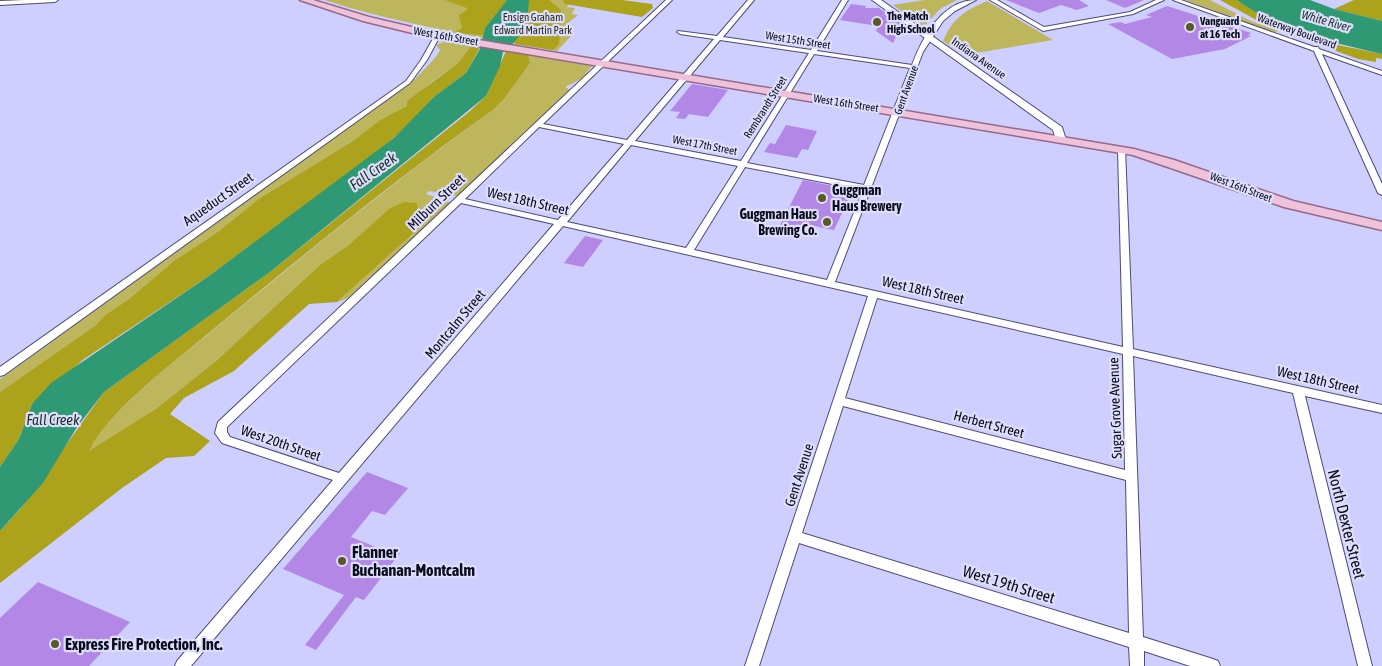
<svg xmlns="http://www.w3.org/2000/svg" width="1382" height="666" viewBox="0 0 1382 666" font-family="'Asap Condensed',sans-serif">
	<rect width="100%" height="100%" fill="#ceceff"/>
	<g fill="#bdb65c">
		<path d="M324,0H562L569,4L567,7L575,8L572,14L578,15L568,23L572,35L557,51C478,37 400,24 324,0Z"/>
		<path d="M924,0H957L940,9L926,24L921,25L893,5Z"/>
		<path d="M1185,0H1210L1251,21L1279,31L1274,32Z"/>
		<path d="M987,1L1053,40L964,55L943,41C952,19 965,10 987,1Z"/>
		<path d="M446,41L472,45L457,64L429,84L408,106L380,120L353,141L260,198L215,234L175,260L129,299L105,315L96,325L0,392V379L415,79C421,73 439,55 440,50L436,45Z"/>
		<path d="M528,54L592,66L584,75L595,67C585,77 576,82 565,87L571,90L458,196L429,191L426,194L452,203L354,296L337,302L387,256L349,245L321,264L216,361L157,408L88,452C110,409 173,363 212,331C304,255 397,179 494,109L504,99L530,63Z"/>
	</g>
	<g fill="#aca21b">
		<path d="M445,0H507L485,28L483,35L453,33L462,28L459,15L467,10V8Z"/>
		<path d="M529,0H549L561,10L559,44L553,50L514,44L528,10Z"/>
		<path d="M562,0H622L652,4L653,8L642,17L565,4Z"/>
		<path d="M1220,0H1237L1268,20L1287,27L1280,30L1260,22Z"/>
		<path d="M1354,0H1382V21L1334,9Z"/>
		<path d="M1294,30L1333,44L1382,54V59L1376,58V62L1358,59L1288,33Z"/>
		<path d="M472,45L481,46L466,73L435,96L412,122L382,148L209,276L84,359L32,404L19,439L0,467V392L96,325L105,315L129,299L175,260L215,234L260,198L353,141L380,120L407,106V101L457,64Z"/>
		<path d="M506,51L528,54L530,63L504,99L494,109C396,179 303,255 210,332C173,363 110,409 89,451L157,408L216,361L321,264L349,245L389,209L404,202L417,203L418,216L412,234L337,302L309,304L234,371L184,398L170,414L210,441L194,456L166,458L122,488L0,583V531L21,508L104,392L270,272L470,111L486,96Z"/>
	</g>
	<g fill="#2f9973">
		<path d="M507,0H529C528,24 522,38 503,52L500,66L486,96L270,272L104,392L77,427L43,483L0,531V467L19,439L32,404L51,383L209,276L394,138L435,96L466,73L480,49L485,28Z"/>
		<path d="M1237,0H1310L1334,9L1382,21V54C1332,42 1279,31 1237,0Z"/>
	</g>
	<g fill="#b387e5">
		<path d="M1006,0H1079L1089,6L1077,10L1061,5L1039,13Z"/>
		<path d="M1106,0H1144L1125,8Z"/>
		<path d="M851,4L866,6L865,8H879L902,24L893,43L876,31L878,26L840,20Z"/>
		<path d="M1167,6L1251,33L1248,35L1251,36L1225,49L1172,59L1108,24L1121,22L1125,24L1152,17L1146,15Z"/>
		<path d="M692,84L728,90L708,117L689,114L685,119L676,118L680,112L670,111Z"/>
		<path d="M786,125L817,131L808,150L802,149L797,158L764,152L770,143L775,144Z"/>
		<path d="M803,180L853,190L834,230L804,224L801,230L780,225Z"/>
		<path d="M585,236L603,240L583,267L564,263Z"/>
		<path d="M367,472L408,488L385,515L372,511L351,537L385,551L387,548L400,553L364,600L356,597L316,650L305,645L344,595L283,569Z"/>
		<path d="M38,582L130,622L89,666H0V618Z"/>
	</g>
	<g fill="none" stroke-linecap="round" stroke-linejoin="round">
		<g stroke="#4d4c75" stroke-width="2">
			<g id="minor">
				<path d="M24,0H58L55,2L0,5V1Z"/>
				<path d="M666,0H672L543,124L627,140L714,39L680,34L677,32L678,31L717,36L748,0H754L723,37L811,50L842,0H848L817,51L912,65C922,38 942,0 976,0L955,11L943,21L923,52L835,282L1123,347L1118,150L1122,148H1125L1133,349L1382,405V413L1305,396L1372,666H1358L1293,393L1133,356L1143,637L1213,659L1218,661L1220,666H1190L1144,651V666H1130L1129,647L799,543L759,666H745L868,296L563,226L191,666H175L177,661L333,480L222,443L215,433L218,422ZM720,40L809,53L741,161L635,141ZM814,54L910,68L864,185L747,163ZM539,127L624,144L558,220L465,199ZM631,145L738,166L686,248L567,222ZM745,167L863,190L827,280L694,250ZM461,203L554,224L339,473L230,437L227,432V427ZM877,298L1123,354L1125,470L845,398ZM843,406L1126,480L1129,633L802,533Z"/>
				<path d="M990,0H997L1044,27L1130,12L1156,0H1164L1133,14L1043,31Z"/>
				<path d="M1173,0H1181L1314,47H1318L1319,49L1382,71V75L1322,54L1382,184V195L1378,193L1314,51Z"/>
				<path d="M435,35L440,36L427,60L410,83L4,375L0,376V367L406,81L421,60Z"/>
			</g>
		</g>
		<g stroke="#4d4c75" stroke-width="2">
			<path id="secondary" d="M872,0H881L1062,127L1066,140L1065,142H1057L1053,130Z"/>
		</g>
		<g stroke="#976888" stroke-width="3">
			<path id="primary" d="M300,0H313L369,17L437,33L1134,149L1174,160L1293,201L1382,222V230L1284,207L1133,155L437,39L363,21Z"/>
		</g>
		<use href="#minor" fill="#fff" fill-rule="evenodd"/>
		<use href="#secondary" fill="#fff" fill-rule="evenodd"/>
		<use href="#primary" fill="#eec2db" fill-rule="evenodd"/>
	</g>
	<g fill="#5c5825" stroke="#dddefb" stroke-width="2">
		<circle cx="877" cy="22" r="5"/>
		<circle cx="1190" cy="27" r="5"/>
		<circle cx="822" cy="198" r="5"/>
		<circle cx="827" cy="222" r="5"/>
		<circle cx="342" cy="561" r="5"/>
		<circle cx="55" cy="644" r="5"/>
	</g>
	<g text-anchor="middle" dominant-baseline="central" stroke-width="4.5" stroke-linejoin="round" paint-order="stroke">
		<g font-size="11" font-weight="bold" fill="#0c0b1b" stroke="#dddefb" text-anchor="start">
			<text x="887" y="16">The Match<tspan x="887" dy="13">High School</tspan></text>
			<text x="1200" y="21">Vanguard<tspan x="1200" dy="13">at 16 Tech</tspan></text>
		</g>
		<g font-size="11" fill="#2c2a16" stroke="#dddefb">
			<text x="533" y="17">Ensign Graham<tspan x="533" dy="13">Edward Martin Park</tspan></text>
		</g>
		<g font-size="11" fill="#0c0b1b" stroke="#dddefb">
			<text transform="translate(1297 31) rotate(20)">Waterway Boulevard</text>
			<text transform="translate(446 36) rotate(10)">West 16th Street</text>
			<text transform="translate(798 40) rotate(9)">West 15th Street</text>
			<text transform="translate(979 58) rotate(35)">Indiana Avenue</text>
			<text transform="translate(906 90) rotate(-70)">Gent Avenue</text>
			<text transform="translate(846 103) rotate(9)">West 16th Street</text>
			<text transform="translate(765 107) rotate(-58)">Rembrandt Street</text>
			<text transform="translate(705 145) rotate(11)">West 17th Street</text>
			<text transform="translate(1241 187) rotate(21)">West 16th Street</text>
		</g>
		<g font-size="12" font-style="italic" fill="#193026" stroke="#dddefb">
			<text transform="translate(1326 21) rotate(16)">White River</text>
		</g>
		<g font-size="14" font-weight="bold" fill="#0c0b1b" stroke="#dddefb" text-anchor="start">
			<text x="832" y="190">Guggman<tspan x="832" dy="16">Haus Brewery</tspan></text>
			<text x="817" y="214" text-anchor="end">Guggman Haus<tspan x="817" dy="16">Brewing Co.</tspan></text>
		</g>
		<g font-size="14" fill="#0c0b1b" stroke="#dddefb">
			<text transform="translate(218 199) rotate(-35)">Aqueduct Street</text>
			<text transform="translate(528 201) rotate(13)">West 18th Street</text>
			<text transform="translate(436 202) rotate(-44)">Milburn Street</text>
			<text transform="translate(923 290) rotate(13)">West 18th Street</text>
			<text transform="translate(455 324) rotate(-50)">Montcalm Street</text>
			<text transform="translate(1318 380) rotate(13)">West 18th Street</text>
			<text transform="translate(1115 408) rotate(-92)">Sugar Grove Avenue</text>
			<text transform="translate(989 424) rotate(15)">Herbert Street</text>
			<text transform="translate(281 443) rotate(19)">West 20th Street</text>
			<text transform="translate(799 475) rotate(-72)">Gent Avenue</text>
		</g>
		<g font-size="15" font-style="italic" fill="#193026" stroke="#dddefb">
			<text transform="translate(373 171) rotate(-35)">Fall Creek</text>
			<text x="53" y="419">Fall Creek</text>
		</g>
		<g font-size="16" fill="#0c0b1b" stroke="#dddefb">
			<text transform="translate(1347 524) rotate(76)">North Dexter Street</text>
			<text transform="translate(1009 584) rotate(17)">West 19th Street</text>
		</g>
		<g font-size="16" font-weight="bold" fill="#0c0b1b" stroke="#dddefb" text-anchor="start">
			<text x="352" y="552">Flanner<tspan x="352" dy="18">Buchanan-Montcalm</tspan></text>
			<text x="65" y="644">Express Fire Protection, Inc.</text>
		</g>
	</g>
</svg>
